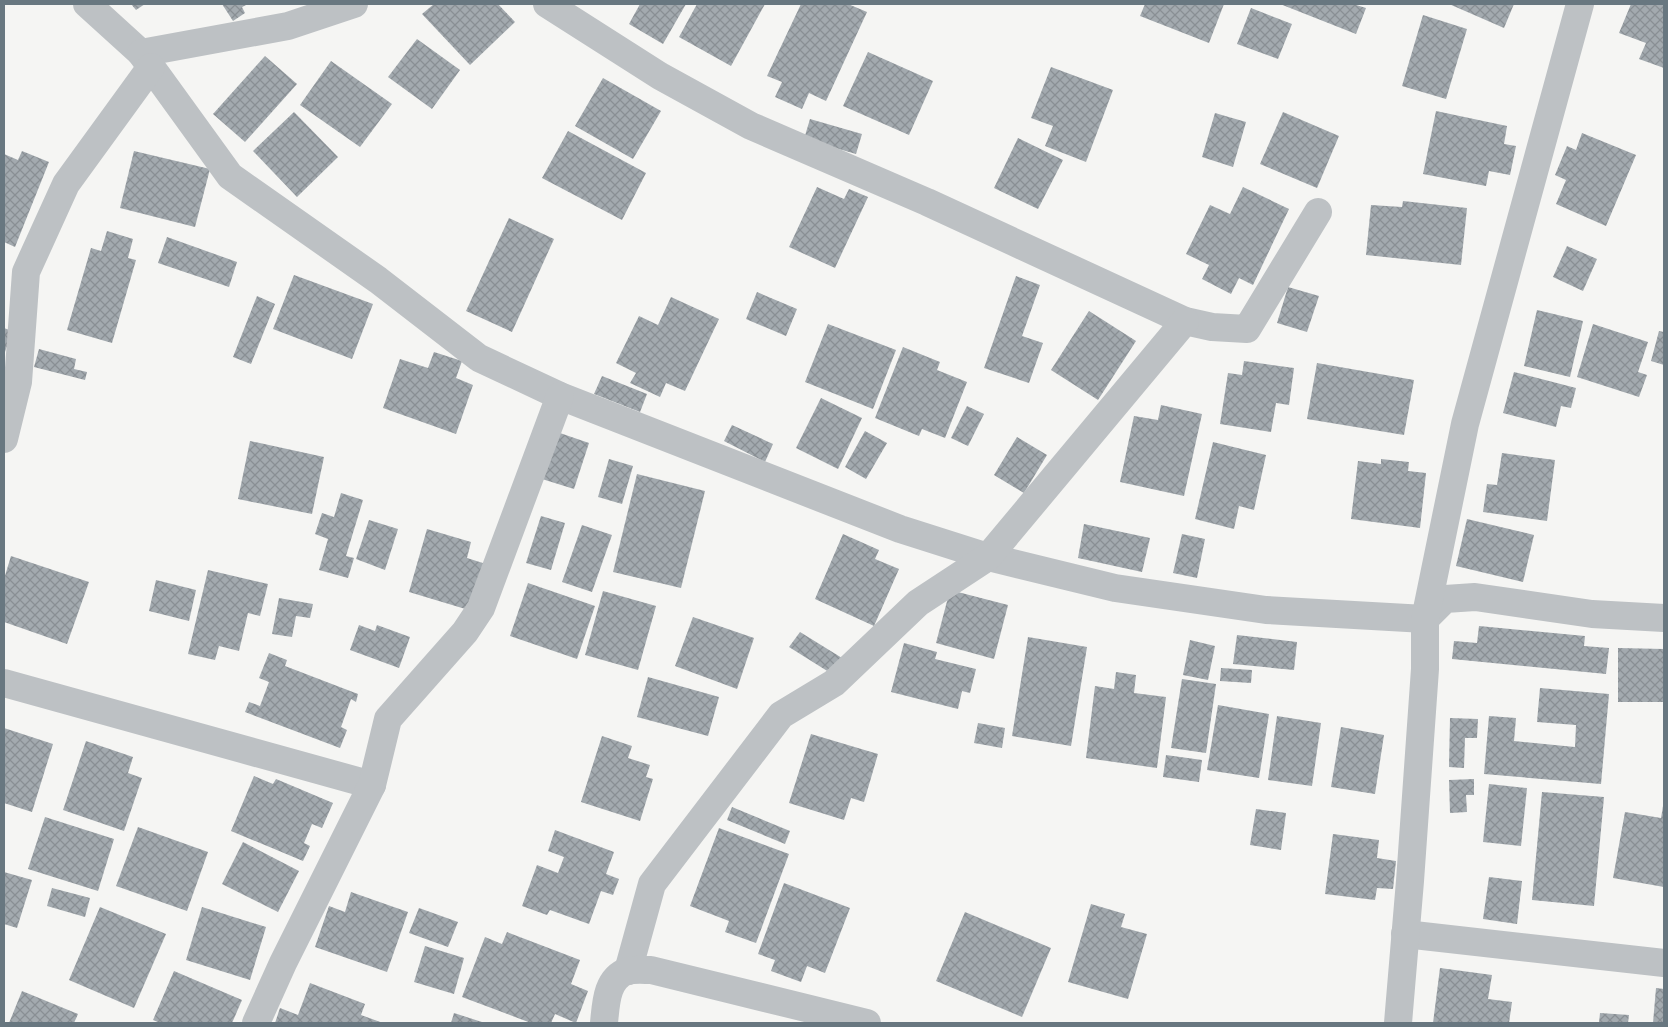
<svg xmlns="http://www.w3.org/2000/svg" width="1668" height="1027" viewBox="0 0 1668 1027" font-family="Cabin,sans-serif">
	<defs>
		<pattern id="building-cross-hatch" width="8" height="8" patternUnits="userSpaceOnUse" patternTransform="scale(1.25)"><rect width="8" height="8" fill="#a3aaaf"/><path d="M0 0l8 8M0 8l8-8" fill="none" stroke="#898f94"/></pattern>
	</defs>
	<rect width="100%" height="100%" fill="#f5f5f3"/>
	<g fill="url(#building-cross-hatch)">
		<path d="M131,4H145L136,10Z"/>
		<path d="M222,4H248L242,7L245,13L233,21Z"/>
		<path d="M434,4H498L515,22L470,65L422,14Z"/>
		<path d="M640,4H686L663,44L629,24Z"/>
		<path d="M697,4H765L731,66L679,37Z"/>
		<path d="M801,4H848L867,12L826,101L809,93L802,109L775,97L782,82L767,76Z"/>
		<path d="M1145,4H1224L1209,43L1140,16Z"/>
		<path d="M1280,4H1353L1366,8L1356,34Z"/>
		<path d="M1449,4H1514L1504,28Z"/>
		<path d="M1631,4L1664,5V68L1639,59L1646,43L1619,33Z"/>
		<path d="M1251,8L1292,24L1278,59L1237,44Z"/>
		<path d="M1423,15L1467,29L1446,99L1402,86Z"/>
		<path d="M417,39L460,70L432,109L388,77Z"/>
		<path d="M868,52L933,81L909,135L843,106Z"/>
		<path d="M265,56L297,84L245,142L213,114Z"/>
		<path d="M331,61L392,104L360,147L300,105Z"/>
		<path d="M1051,67L1113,90L1086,162L1045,146L1053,126L1031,118Z"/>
		<path d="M603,78L661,111L633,159L575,126Z"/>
		<path d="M1436,111L1507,126L1504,144L1516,146L1510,175L1489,171L1486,186L1423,174Z"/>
		<path d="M294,112L338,157L297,197L253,151Z"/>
		<path d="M1283,112L1339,136L1317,188L1260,164Z"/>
		<path d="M1215,113L1246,122L1233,167L1202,157Z"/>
		<path d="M810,119L862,134L856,154L804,139Z"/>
		<path d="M568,131L646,173L622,220L542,178Z"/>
		<path d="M1582,133L1636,155L1606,226L1556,204L1566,180L1555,175L1567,146L1576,150Z"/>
		<path d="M1018,138L1063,160L1038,209L994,188Z"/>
		<path d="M22,151L49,162L15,247L4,242V154L18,160Z"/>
		<path d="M134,151L210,169L195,227L120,208Z"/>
		<path d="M817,187L844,199L849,189L868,197L835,268L789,247Z"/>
		<path d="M1243,187L1289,209L1253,285L1239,278L1231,294L1202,279L1209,265L1186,254L1210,205L1230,214Z"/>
		<path d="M1403,201L1467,208L1461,265L1366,255L1371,205L1402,207Z"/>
		<path d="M509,218L554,239L512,332L466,311Z"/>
		<path d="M107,231L133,239L128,258L136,260L112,343L67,330L91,248L101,251Z"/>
		<path d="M167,237L237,262L229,287L158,263Z"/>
		<path d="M1567,246L1597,259L1583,291L1553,277Z"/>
		<path d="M294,275L373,304L352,359L273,329Z"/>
		<path d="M1016,276L1040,285L1022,336L1043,343L1029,383L984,368Z"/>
		<path d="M1288,287L1319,296L1307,332L1277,323Z"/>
		<path d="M757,292L797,309L786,336L746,319Z"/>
		<path d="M257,296L275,304L251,364L233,357Z"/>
		<path d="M671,297L719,319L685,391L666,383L660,397L630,383L636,373L616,363L639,316L658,325Z"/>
		<path d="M1537,310L1583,321L1570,377L1524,366Z"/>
		<path d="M1089,311L1136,341L1098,400L1051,370Z"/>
		<path d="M828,324L896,350L873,409L805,382Z"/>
		<path d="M1593,324L1648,342L1638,372L1647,375L1639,397L1577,377Z"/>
		<path d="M4,328L12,331L4,355Z"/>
		<path d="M1659,331L1664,332V365L1651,361Z"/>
		<path d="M903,347L940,362L937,370L967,382L945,438L922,429L919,436L875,418Z"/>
		<path d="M39,349L76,359L74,369L87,372L85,380L34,367Z"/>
		<path d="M434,352L462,361L456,378L473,385L456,434L383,408L400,359L428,368Z"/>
		<path d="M1244,361L1294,368L1289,405L1276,403L1271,432L1220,424L1228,373L1242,375Z"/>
		<path d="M1317,363L1414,380L1404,435L1307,419Z"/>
		<path d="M1514,372L1576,388L1571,408L1561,406L1556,427L1503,413Z"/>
		<path d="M602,376L647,394L640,412L594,394Z"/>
		<path d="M821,398L862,418L838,469L796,448Z"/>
		<path d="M1161,405L1202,414L1184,496L1120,482L1134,416L1158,420Z"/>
		<path d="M967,406L984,414L968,446L951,438Z"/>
		<path d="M732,425L773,444L765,462L724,441Z"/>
		<path d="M865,431L887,443L866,479L845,467Z"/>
		<path d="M557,432L589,443L574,489L542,479Z"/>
		<path d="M1017,437L1047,455L1024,493L994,475Z"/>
		<path d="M250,441L324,457L312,514L238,499Z"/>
		<path d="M1213,442L1266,455L1254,510L1239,506L1234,529L1195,519Z"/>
		<path d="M1502,453L1555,460L1547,521L1483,512L1487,484L1497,485Z"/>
		<path d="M609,459L633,466L622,504L598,497Z"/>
		<path d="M1381,459L1409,462L1408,471L1426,473L1420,528L1351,519L1358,461L1381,464Z"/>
		<path d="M637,474L705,491L681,588L613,572Z"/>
		<path d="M341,493L363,500L346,556L354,558L348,578L319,570L328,539L315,534L322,513L334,517Z"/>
		<path d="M541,516L565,523L551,570L526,563Z"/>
		<path d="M1467,519L1534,535L1523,582L1456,566Z"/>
		<path d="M369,520L398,529L385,570L356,559Z"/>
		<path d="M1084,524L1150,538L1142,572L1078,558Z"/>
		<path d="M582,525L612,535L592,592L562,582Z"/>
		<path d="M427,529L471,542L467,558L486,564L472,611L409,592Z"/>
		<path d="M843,534L879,550L875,559L899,569L874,626L815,599Z"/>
		<path d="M1182,534L1205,539L1197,578L1173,573Z"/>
		<path d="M11,556L89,582L67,644L4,622V579Z"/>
		<path d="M208,570L268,584L260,616L248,613L239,651L219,646L215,660L188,654Z"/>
		<path d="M156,580L196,590L189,621L149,611Z"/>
		<path d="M528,583L595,606L577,659L510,636Z"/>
		<path d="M950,590L1008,605L994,659L936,643Z"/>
		<path d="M603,591L656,606L638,670L585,655Z"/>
		<path d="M279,598L313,604L310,618L296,616L292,637L272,634Z"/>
		<path d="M693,617L754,638L737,689L675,666Z"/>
		<path d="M359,625L375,631L377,625L410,637L399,668L350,650Z"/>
		<path d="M1479,626L1585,636L1584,646L1609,648L1606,674L1452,659L1454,641L1477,643Z"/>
		<path d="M800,632L842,658L832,674L789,647Z"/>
		<path d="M1237,635L1297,642L1294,670L1233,664Z"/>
		<path d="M1028,637L1087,647L1071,746L1012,736Z"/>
		<path d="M1190,640L1215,646L1208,680L1183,675Z"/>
		<path d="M904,643L937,652L935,659L976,669L970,693L962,691L958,709L891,692Z"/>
		<path d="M1618,648L1664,649V702H1618Z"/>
		<path d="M269,653L287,660L285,666L358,694L356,702L351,699L341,727L347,730L340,748L245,712L249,702L260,706L269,682L259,678Z"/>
		<path d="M1221,668L1252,670L1251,683L1220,681Z"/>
		<path d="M1116,672L1136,675L1134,693L1166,697L1157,768L1086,758L1095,686L1114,689Z"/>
		<path d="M648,677L719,697L708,736L637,717Z"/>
		<path d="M1182,679L1216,684L1206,753L1171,748Z"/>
		<path d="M1540,688L1609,694L1601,784L1484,774L1489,716L1516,718L1514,741L1575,747L1576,725L1537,722Z"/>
		<path d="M1218,705L1269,714L1259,778L1207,770Z"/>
		<path d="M1277,716L1321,723L1312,786L1268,780Z"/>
		<path d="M1450,718L1478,719L1477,738H1465L1464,768L1449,767Z"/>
		<path d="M978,723L1005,728L1002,748L974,743Z"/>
		<path d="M1341,727L1384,735L1375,794L1331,787Z"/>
		<path d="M4,728L53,744L32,812L4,803Z"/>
		<path d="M811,734L878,754L864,802L851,798L844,820L789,803Z"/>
		<path d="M602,736L632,746L628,758L650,765L646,777L653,779L640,821L581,802Z"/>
		<path d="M86,741L133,757L128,773L142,778L124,831L63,810Z"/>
		<path d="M1166,755L1202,760L1199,782L1163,777Z"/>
		<path d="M254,776L273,784L276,779L333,803L322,828L312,824L304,843L310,846L303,861L231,831Z"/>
		<path d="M1474,779V795H1466L1467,812L1450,813L1449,780Z"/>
		<path d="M1489,784L1527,788L1521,846L1483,842Z"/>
		<path d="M1542,792L1604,797L1594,906L1532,900Z"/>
		<path d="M1663,806L1664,887L1613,878L1625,812L1661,818Z"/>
		<path d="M732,807L790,831L785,844L727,820Z"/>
		<path d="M1256,809L1286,813L1281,850L1250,845Z"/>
		<path d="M45,817L114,839L98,891L28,869Z"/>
		<path d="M138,827L208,852L187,911L116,886Z"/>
		<path d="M719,828L789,854L756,943L725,932L729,921L690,906Z"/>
		<path d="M555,830L614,852L606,874L619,879L613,895L601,891L589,924L550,910L547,915L522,906L537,865L558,873L564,857L548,851Z"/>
		<path d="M1333,834L1379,840L1377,858L1396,861L1393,889L1377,888L1375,900L1325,894Z"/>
		<path d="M243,842L299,871L278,912L222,884Z"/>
		<path d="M4,872L32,880L17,928L4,924Z"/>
		<path d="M1489,877L1522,881L1517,924L1483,919Z"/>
		<path d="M784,883L850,908L825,973L807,966L801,982L771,971L775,960L758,954Z"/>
		<path d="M52,888L90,898L85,917L47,906Z"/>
		<path d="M351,892L408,912L387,972L315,947L329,906L345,912Z"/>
		<path d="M1091,904L1125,914L1121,927L1147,934L1128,999L1068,982Z"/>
		<path d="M100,907L166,934L134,1008L69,980Z"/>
		<path d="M202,907L266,927L250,980L186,960Z"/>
		<path d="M419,908L458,922L448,947L409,933Z"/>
		<path d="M965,912L1051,948L1022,1017L936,981Z"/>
		<path d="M507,932L580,960L571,984L588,991L576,1023L555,1014L551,1023H531L462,997L485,937L502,944Z"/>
		<path d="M425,946L464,958L454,994L414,982Z"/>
		<path d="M1440,968L1492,975L1488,999L1512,1002L1509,1023H1433Z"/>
		<path d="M174,971L242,1000L232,1023H160L153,1020Z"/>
		<path d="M310,983L365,1004L361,1015L383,1023H275L280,1008L298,1015Z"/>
		<path d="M1656,988L1664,989V1023H1653Z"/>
		<path d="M22,991L78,1014L74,1023H9Z"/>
		<path d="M454,1013L485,1023H451Z"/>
		<path d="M1600,1013L1629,1015L1628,1023H1599Z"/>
	</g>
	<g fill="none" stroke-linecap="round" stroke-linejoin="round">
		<g stroke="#bdc1c4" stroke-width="28">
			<path d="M87,4L141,53L230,176L378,280L479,358L560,396L900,529L988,557L1115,588L1266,610L1425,619L1445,599L1475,597L1592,614L1664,618"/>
			<path d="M547,4L660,76L751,126L927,202L1185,321L1212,327L1247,329L1318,212"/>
			<path d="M141,53L288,26L354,4"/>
			<path d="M4,439L18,382L26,272L66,184L151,67"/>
			<path d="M4,683L372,785"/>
			<path d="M1405,934L1664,963"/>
			<path d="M628,971L652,884L781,715L834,683L918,603L988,557L1185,321"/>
			<path d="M256,1023L283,963L372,785L388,719L465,632L481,608L560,396"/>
			<path d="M604,1023C606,1004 606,979 627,971C634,969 644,970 651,970L867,1023"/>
			<path d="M1398,1023L1410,881L1425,669V619L1465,424L1580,4"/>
		</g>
	</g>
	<rect width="1668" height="1027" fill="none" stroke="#687780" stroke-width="10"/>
</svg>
